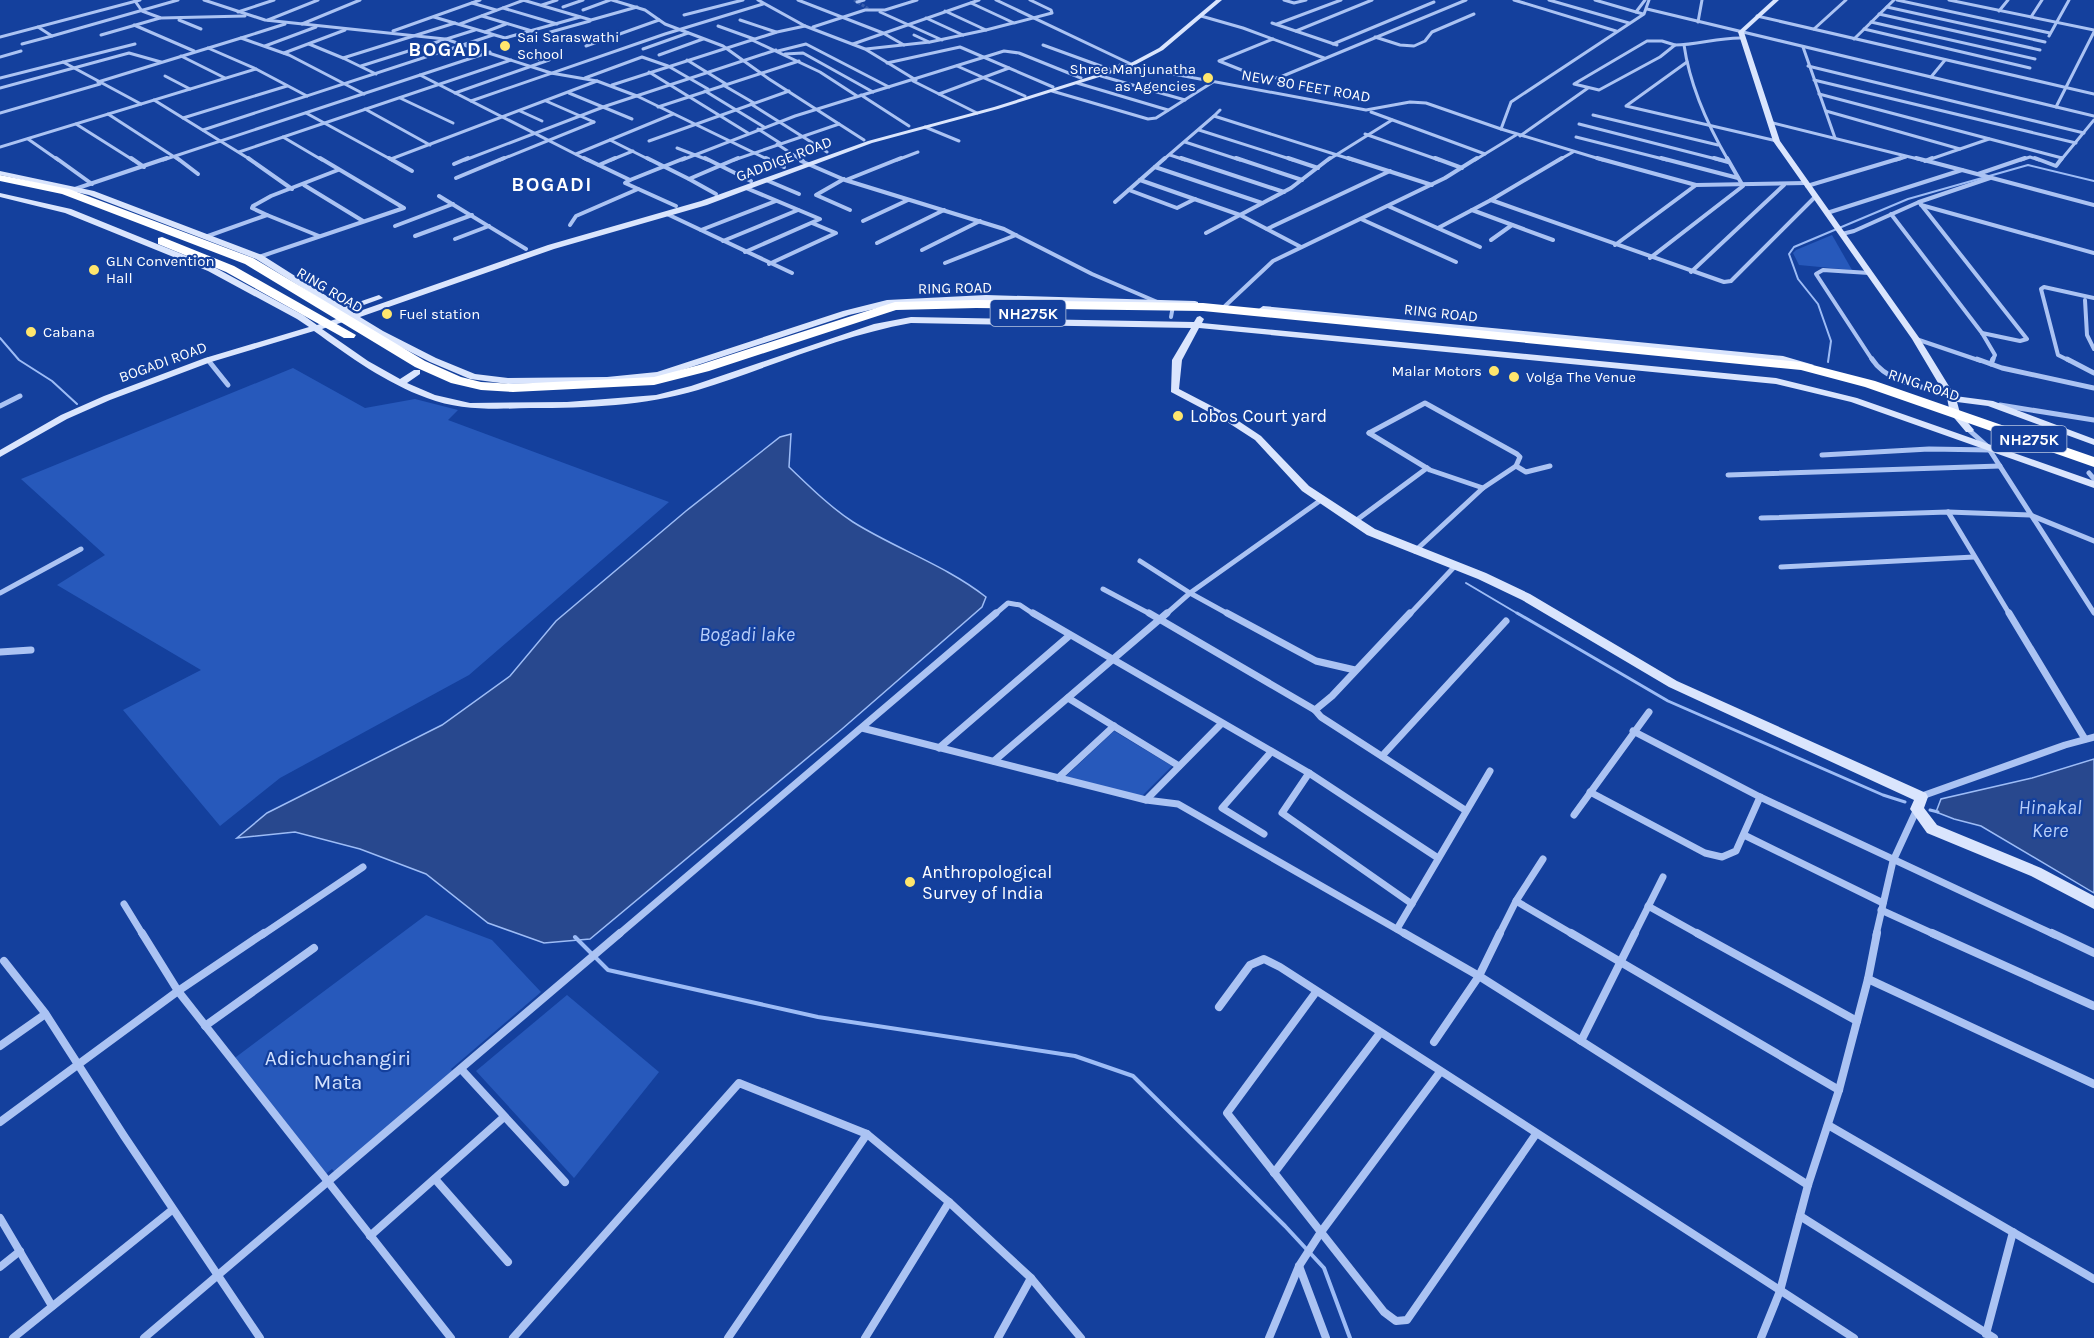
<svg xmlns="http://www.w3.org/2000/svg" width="2094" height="1338" viewBox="0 0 2094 1338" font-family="Karla,sans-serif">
	<rect width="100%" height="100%" fill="#14409d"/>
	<g fill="#2759bb">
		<path d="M1832,235L1852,270L1799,265L1793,253L1796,250Z"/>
		<path d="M293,368L365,408L415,399L458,410L448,420L669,502L469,675L280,778L220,826L123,710L201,670L57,585L105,555L21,479Z"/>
		<path d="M1114,731L1172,766L1142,796L1065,777Z"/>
		<path d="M426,915L492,940L541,992L451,1069L455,1074L337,1174L332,1169L323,1176L232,1060Z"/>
		<path d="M567,995L659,1072L574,1178L476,1071Z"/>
	</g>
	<g fill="#28488e" stroke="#9dbcf6" stroke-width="1.5">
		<path d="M791,434L789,467C809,486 830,507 853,522C896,549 945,565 986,597L982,607L842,729L590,939L544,943L488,923L426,874L360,849L295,832L237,838L267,813L442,725L510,676L556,621L686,511L780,437Z"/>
		<path d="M2094,759V893L1981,826L1954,819L1936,812L1941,799L2032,778Z"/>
	</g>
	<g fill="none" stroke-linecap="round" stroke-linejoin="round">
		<g stroke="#9dbcf6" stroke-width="2">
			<path d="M0,338L19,360L52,381L77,404"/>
			<path d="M1828,362L1831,341L1818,304L1798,279L1789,254L1794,247L1908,199L2028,165L2094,181"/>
			<path d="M1466,583L1520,615"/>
		</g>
		<g stroke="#9dbcf6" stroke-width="3">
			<path d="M1517,613L1668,701L1883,795L1905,802"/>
			<path d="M1930,810L1938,812"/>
		</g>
		<path stroke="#9dbcf6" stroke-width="4" d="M575,937L608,970L818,1017L1075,1056L1133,1076L1285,1226L1324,1268L1350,1338"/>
		<path stroke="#375dac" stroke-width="3" stroke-dasharray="3 1.5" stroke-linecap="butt" d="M854,0L869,9"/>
		<g stroke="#abc3f3" stroke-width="3">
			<path d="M204,0L265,20L445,39L551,73L597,81L637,96L769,160"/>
			<path d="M523,0L591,20L637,7"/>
			<path d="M612,0L645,10L665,24L723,46L769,79L864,140"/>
			<path d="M758,0L805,26L865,49L916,80"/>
			<path d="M798,0L883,33L904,45"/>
			<path d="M996,0L1133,65"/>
			<path d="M1284,0L1294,3L1306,0"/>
			<path d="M1514,0L1616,31"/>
			<path d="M1549,0L1629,23"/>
			<path d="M1595,0L1643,14"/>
			<path d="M1897,0L2050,33"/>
			<path d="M1949,0L2094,30"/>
			<path d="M135,1L142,11L161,18L245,16"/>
			<path d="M857,2L864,0"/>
			<path d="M472,3L496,10"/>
			<path d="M971,3L1014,23L1052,13L1051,10L1030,0"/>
			<path d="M542,5L557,0"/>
			<path d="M563,7L583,0"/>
			<path d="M1887,7L2045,42"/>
			<path d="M503,8L557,24"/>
			<path d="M1647,9L2094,116"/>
			<path d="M583,10L610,0"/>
			<path d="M1999,11L2008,0"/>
			<path d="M238,12L274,0"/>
			<path d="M880,12L942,40"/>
			<path d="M1636,12L1645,0"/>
			<path d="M1879,14L2040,50"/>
			<path d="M684,15L743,0"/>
			<path d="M482,16L532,31"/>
			<path d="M1201,16L1243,28L1324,58"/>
			<path d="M1757,16L2094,94"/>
			<path d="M434,17L505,38L580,17"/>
			<path d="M2031,17L2042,0"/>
			<path d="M926,18L963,35"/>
			<path d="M179,20L201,29"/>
			<path d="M268,20L318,0"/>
			<path d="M740,20L776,32"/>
			<path d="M1698,22L1702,0"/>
			<path d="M1871,22L2035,59"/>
			<path d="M1272,23L1337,45"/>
			<path d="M285,24L241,38L289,55L364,94"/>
			<path d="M302,24L360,0"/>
			<path d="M460,24L524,0"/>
			<path d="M1277,24L1341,0"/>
			<path d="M134,25L194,51"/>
			<path d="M718,26L754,39"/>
			<path d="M38,27L52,36L178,0"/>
			<path d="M813,27L865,10H885L917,0"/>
			<path d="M1814,29L1846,0"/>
			<path d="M1864,29L2030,68"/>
			<path d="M986,30L1013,23"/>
			<path d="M393,31L480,0"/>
			<path d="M1296,31L1372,0"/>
			<path d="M485,32L506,24"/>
			<path d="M547,33L590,21"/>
			<path d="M101,35L160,18"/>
			<path d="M914,35L929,42"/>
			<path d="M2049,36L2069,0"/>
			<path d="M0,37L140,0"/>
			<path d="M1375,37L1400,45L1414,46L1425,41L1432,32L1474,14"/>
			<path d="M1273,39L1219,61L1254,75L1278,78L1466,0"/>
			<path d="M1854,39L1894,0"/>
			<path d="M752,40L820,72L857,96"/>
			<path d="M1647,41H1662L1675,45L1660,57L1599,90L1574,84Z"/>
			<path d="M22,44L52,36"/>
			<path d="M309,44L343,58"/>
			<path d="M853,44L979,0"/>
			<path d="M1333,44L1434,2"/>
			<path d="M1043,45L1109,69"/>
			<path d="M1675,45C1698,45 1719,37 1743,38"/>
			<path d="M1684,45C1690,86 1707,124 1728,160"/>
			<path d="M265,46L316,27"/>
			<path d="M586,46L659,20"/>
			<path d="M1803,47L1835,138"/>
			<path d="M208,48L256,69L307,96"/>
			<path d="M643,49L688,33"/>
			<path d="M866,49L930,42L986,30L945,11"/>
			<path d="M778,51L806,44L889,87"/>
			<path d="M284,53L345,30"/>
			<path d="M785,54L803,53L873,92"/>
			<path d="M659,55L703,39"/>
			<path d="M181,56L225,78"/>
			<path d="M0,57L21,51"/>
			<path d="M532,58L545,61"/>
			<path d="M687,60L726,84"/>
			<path d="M63,62L141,104"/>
			<path d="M1687,62L1626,106L1777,141"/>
			<path d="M887,63L960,47L1053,87"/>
			<path d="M1120,65L1150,70"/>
			<path d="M361,66L475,30"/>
			<path d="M957,66L1025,96"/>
			<path d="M1808,66L2084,133"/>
			<path d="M1152,70L1366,110L1410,102L1426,103L1501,129L1511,102L1644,14L1649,0"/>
			<path d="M649,72L748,133"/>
			<path d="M376,74L343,58L455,23"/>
			<path d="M420,75L587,160"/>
			<path d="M165,76L190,89"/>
			<path d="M1101,76L1185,100"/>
			<path d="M1931,77L1945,60"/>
			<path d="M0,78L135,44"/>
			<path d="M585,78L642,57L668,66L708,89"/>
			<path d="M1814,80L2076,143"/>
			<path d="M913,81L977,113"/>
			<path d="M98,82L241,38"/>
			<path d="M1077,83L1168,110"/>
			<path d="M612,85L777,32L805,26"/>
			<path d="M723,85L754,103"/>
			<path d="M0,88L129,53L161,62"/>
			<path d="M705,91L764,127"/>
			<path d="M1052,91L1148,119L1156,118L1213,82"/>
			<path d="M455,93L549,60"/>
			<path d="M569,93L632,119"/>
			<path d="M939,94L1009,68"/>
			<path d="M1819,94L2062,158"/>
			<path d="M861,95L909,126"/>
			<path d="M400,98L453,123"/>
			<path d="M154,100L251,160"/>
			<path d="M471,101L665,34L763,4"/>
			<path d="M546,101L594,122"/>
			<path d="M751,104L827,152"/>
			<path d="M658,107L799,61"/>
			<path d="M2056,107L2094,32"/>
			<path d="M365,109L430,145"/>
			<path d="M1220,110L1214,116L1353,160"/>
			<path d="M520,111L542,121"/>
			<path d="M1826,111L1960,149"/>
			<path d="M1371,112L1485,154"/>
			<path d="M0,113L100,84"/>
			<path d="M306,113L392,160"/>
			<path d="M108,114L179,160"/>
			<path d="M1593,115L1718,145"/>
			<path d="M183,118L287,86"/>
			<path d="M1769,122L1922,160"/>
			<path d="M76,124L133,160"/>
			<path d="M1579,124L1720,160"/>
			<path d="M925,127L959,141"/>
			<path d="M758,129L780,143"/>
			<path d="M1501,129L1603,160"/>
			<path d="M203,130L493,35"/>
			<path d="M1199,130L1293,160"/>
			<path d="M1365,134L1439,160"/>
			<path d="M1520,136L1588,88"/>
			<path d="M283,137L322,160"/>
			<path d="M1576,137L1667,160"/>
			<path d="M28,139L58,160"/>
			<path d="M610,140L650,160"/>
			<path d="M649,141L789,91"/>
			<path d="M1185,142L1240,160"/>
			<path d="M777,144L801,160"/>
			<path d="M0,147L256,69"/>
			<path d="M677,148L708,160"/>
			<path d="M239,152L511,60"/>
			<path d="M576,154L673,114"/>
			<path d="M1170,155L1185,160"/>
			<path d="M391,159L597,81"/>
			<path d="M163,160L490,52"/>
			<path d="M465,160L606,106L776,50"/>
			<path d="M500,160L594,122"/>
			<path d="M611,160L633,151"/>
			<path d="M682,160L795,116L1004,51L1019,53L1081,78"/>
			<path d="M734,160L839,124"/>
			<path d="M897,160L918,152"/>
			<path d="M1163,160L1214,116"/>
			<path d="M1328,160L1392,120"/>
			<path d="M1475,160L1516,135"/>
			<path d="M1559,160L1573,152"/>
			<path d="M1896,160L1906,157"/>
			<path d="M1928,160L1989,139"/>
			<path d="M2021,160L2030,157L2039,160"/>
			<path d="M2061,160L2094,120"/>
		</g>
		<g stroke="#abc3f3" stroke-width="4">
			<path d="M56,158L92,184"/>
			<path d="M131,158L144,167"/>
			<path d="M177,158L198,174"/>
			<path d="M248,158L292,189"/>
			<path d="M389,158L412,171"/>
			<path d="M584,158L630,180L625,183L676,206"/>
			<path d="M647,158L689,179"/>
			<path d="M705,158L751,181"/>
			<path d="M766,158L784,167"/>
			<path d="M799,158L803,161"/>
			<path d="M1181,158L1284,192"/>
			<path d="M1236,158L1302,180"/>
			<path d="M1288,158L1318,168"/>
			<path d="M1348,158L1432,185"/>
			<path d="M1435,158L1462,168"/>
			<path d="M1562,158L1491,200L1724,282L1731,281L1815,197"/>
			<path d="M1597,158L1696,185L1805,183"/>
			<path d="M1661,158L1738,178"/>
			<path d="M1714,158L1728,162"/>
			<path d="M1916,158L1962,170"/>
			<path d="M2035,158L2056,166L2062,158"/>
			<path d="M801,161L845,180L1004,229L1092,274L1162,304"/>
			<path d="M1925,161L1932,158"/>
			<path d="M454,164L468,158"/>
			<path d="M599,165L615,158"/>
			<path d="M1155,167L1262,203"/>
			<path d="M1978,174L2025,158"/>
			<path d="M456,178L504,158"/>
			<path d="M844,179L816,195L850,210"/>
			<path d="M630,180L685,158"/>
			<path d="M766,180L799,194"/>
			<path d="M846,180L901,158"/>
			<path d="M1140,180L1240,215L1301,247"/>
			<path d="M304,185L363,221"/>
			<path d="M1807,186L1901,158"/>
			<path d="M72,190L167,158"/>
			<path d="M1129,190L1177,208L1195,199"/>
			<path d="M716,194L689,179L738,158"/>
			<path d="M439,196L526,249"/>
			<path d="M1115,202L1165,158"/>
			<path d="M1919,202L2027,339L2020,341L1982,333"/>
			<path d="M1921,205L2094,253"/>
			<path d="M1388,206L1480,247"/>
			<path d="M1472,210L1553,240"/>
			<path d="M1827,213L1962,170L2094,205"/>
			<path d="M667,214L792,273"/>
			<path d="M1891,214L1982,333L1995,355L1992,361"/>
			<path d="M267,215L319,236"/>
			<path d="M1361,219L1456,262"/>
			<path d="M863,221L908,200"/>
			<path d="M570,225L576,216L638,189"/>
			<path d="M395,226L453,204"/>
			<path d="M1438,228L1491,200"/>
			<path d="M1267,229L1390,171"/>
			<path d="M701,230L776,201"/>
			<path d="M1206,233L1291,188L1330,158"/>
			<path d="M1842,234L1854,231L1919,202L1990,178"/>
			<path d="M208,236L267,215L252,208L253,206L271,196L338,170"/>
			<path d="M415,236L472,215"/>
			<path d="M455,239L489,226"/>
			<path d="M1491,240L1512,225"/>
			<path d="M723,241L798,210"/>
			<path d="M877,243L944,210"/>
			<path d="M1615,245L1696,185"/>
			<path d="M922,250L980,221"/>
			<path d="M745,252L820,219L746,188"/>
			<path d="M259,257L404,208L320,158"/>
			<path d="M1650,258L1743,186L1727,158"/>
			<path d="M945,263L1016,235"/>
			<path d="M769,264L836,233L812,223"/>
			<path d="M1691,272L1784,185"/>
			<path d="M1869,273L1823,270L1816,274L1873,361"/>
			<path d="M2085,300L2087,335L2094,349"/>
			<path d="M1225,306L1273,261L1445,178L1477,158"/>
			<path d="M1171,317L1173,306"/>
			<path d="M1916,339L1981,361"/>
			<path d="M2070,361L2058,355L2041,289L2044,287L2094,298"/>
		</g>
		<g stroke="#abc3f3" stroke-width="5">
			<path d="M1872,359C1887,383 1924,387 1949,394"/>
			<path d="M1977,359L2002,368L2094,388"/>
			<path d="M2067,359L2094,373"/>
			<path d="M208,360L228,385"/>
			<path d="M1991,364L1993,359"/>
			<path d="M2000,405L2094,420"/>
			<path d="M0,406L20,396"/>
			<path d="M1969,430L1987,446L2094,613"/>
			<path d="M1369,433L1425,403L1517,454L1520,457L1516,466"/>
			<path d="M1369,433L1430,470L1483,488"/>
			<path d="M1822,455L1929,449L1990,450"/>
			<path d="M2089,473L2094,479"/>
			<path d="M1728,475L2000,466"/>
			<path d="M1948,512L2010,615"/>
			<path d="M1761,518L1948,512L2030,515L2094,541"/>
			<path d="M1354,522L1427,468"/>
			<path d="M1415,551L1483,488L1516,466L1526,472L1550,466"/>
			<path d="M1140,561L1190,593L1230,615"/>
			<path d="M1781,567L1974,557"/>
			<path d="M1103,589L1152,615"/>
			<path d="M0,593L81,549"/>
			<path d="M994,615L1008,603L1020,605L1035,615"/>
			<path d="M1165,615L1190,593L1321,500"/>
			<path d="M1409,615L1456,565"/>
		</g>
		<g stroke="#abc3f3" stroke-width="7">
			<path d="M1033,613L1309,773L1438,858"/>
			<path d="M1149,613L1315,710L1332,696L1410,613"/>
			<path d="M1227,613L1316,661L1355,670"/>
			<path d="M2009,613L2085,739"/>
			<path d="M0,652L31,650"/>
			<path d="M1068,698L1179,766"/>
			<path d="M1315,710L1321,717L1465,810"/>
			<path d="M862,728L1146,800L1221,724"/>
			<path d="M1633,731L1760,797L2055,935"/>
			<path d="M939,748L1069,636"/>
			<path d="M1382,756L1506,621"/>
			<path d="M994,761L1167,613"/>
			<path d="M1309,773L1282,813L1412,904"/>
			<path d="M1058,778L1114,726"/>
			<path d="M1590,792L1705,853L1722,857L1736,851L1760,797"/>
			<path d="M1922,796L2065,745L2094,737"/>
			<path d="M1146,800L1178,804L1407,935"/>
			<path d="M1574,815L1649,712"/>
			<path d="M1264,834L1222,808L1271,752"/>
			<path d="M1744,835L1883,903"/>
			<path d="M1516,901L1574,935"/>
			<path d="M124,904L143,935"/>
			<path d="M1648,906L1700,935"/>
			<path d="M1881,910L1936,935"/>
			<path d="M1397,929L1490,771"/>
			<path d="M262,935L363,867"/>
			<path d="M618,935L996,613"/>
			<path d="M1499,935L1516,901L1543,859"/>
			<path d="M1634,935L1663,877"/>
			<path d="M1876,935L1893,861L1917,809"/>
		</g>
		<g stroke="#abc3f3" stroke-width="8">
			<path d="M142,933L178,991L451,1338"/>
			<path d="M1404,933L1479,976L1808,1185"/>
			<path d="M1571,933L1839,1090"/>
			<path d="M1697,933L1857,1021"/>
			<path d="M1932,933L2094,1006"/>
			<path d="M2052,933L2094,953"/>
			<path d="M4,961L45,1013L124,1136L260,1338"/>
			<path d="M1868,979L2094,1084"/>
			<path d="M1316,992L1227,1113L1384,1312L1396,1321L1407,1320L1536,1134"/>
			<path d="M1219,1007L1250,965L1264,959L1280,967L1854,1338"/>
			<path d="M205,1026L314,948"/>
			<path d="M1581,1041L1635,933"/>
			<path d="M1434,1042L1479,976L1500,933"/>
			<path d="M0,1046L44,1015"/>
			<path d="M461,1069L565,1182"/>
			<path d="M0,1122L178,991L264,933"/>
			<path d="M1828,1125L2094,1279"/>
			<path d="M1274,1173L1380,1033"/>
			<path d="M435,1179L508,1262"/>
			<path d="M1800,1216L1994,1338"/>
			<path d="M0,1218L52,1306"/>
			<path d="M370,1236L504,1117"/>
			<path d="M1299,1266L1326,1338"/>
			<path d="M0,1267L20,1251"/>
			<path d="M1986,1334L2013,1232"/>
			<path d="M13,1338L172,1210"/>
			<path d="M144,1338L620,933"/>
			<path d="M513,1338L739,1083L867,1134L949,1202L1031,1278L1081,1338"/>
			<path d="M728,1338L867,1134"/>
			<path d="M865,1338L949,1202"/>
			<path d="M998,1338L1031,1278"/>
			<path d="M1269,1338L1299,1266L1321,1232L1440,1072"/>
			<path d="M1761,1338L1780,1291L1808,1185L1839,1090L1868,979L1877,933"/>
		</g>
		<g fill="#dae5fd" fill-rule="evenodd">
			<path d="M1216,0H1222L1163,50L1131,67L998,109L872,143L707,205L554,249L360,317L383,331L436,358L475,374L508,378L607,377L657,372L843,311L887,300L986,295L1195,301L1198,302V306L986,301L887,306L849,315L661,377L607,383L508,384L470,379L430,362L377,335L352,319L322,329L368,361L400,379L414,370H420V374L407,383L435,395L470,403L567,402L656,395L691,386L874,324L911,317L1194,322L1197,317L1200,316L1204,319L1202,323L1776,378L1857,398L2094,481V488L1851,402L1776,384L1199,328L1182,360L1179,389L1231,416L1261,436L1309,486L1375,529L1486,573L1530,594L1677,681L1926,793L1928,797L1924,808L1937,825L2041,868L2094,896V909L2031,876L1927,833L1910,809L1914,800L1669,687L1522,600L1478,579L1367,535L1302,491L1255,440L1224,420L1171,392L1172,360L1191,328L911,323C838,336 769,368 698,390C645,406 587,408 531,408C496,409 461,411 427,398C386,383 350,357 314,331L211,362L110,400L67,419L0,457V450L61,415L104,396L205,358L309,327L297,319L208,271L65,213L0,197V193L71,209L214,267L303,315L317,325L346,316L342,313H336V309L256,259L89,195L0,175V171L94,191L262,255L344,307L379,295L383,298L350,310L354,313L548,245L701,201L868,141L994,107L1127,65L1159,48Z"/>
			<path d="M1773,0H1779L1744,32L1780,141L1920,339L1955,396L1993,401L2094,439V445L1988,406L1957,402L1960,413L1974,430L1972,432H1966L1950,413L1947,398L1912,339L1773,141L1738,32Z"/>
			<path d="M1263,306L1783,356L1814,365L1809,368L1783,362L1260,311L1259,309Z"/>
		</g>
		<g fill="#fff" fill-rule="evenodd">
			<path d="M0,175L69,189L253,258L425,361L461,377L481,382L513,384L654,377L699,365L895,302L976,300L1203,303L1801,362L1875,381L2094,457V467L1865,387L1801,370L1203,311L976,308L896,310L709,371L654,385L513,392L481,390L451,383L415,367L245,264L62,194L0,181Z"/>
			<path d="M162,237L234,266L356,335L354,338H344L226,272L158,244V238Z"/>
		</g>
	</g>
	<g fill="#ffe66d" stroke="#14409d" stroke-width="2">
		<circle cx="505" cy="46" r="6"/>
		<circle cx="1208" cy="78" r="6"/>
		<circle cx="94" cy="270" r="6"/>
		<circle cx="387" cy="314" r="6"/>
		<circle cx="31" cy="332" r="6"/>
		<circle cx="1494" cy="371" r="6"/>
		<circle cx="1514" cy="377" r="6"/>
		<circle cx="1178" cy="416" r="6"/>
		<circle cx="910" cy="882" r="6"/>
	</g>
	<g text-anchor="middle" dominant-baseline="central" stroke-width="4.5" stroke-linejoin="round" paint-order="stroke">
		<g font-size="15" fill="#fff" stroke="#14409d" text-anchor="start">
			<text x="517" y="37">Sai Saraswathi<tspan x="517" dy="17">School</tspan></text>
			<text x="1196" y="69" text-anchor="end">Shree Manjunatha<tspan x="1196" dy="17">as Agencies</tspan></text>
			<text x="106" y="261">GLN Convention<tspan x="106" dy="17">Hall</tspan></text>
			<text x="399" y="314">Fuel station</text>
			<text x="43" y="332">Cabana</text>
			<text x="1482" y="371" text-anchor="end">Malar Motors</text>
			<text x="1526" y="377">Volga The Venue</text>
		</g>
		<g font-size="15" fill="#fff" stroke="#14409d">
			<text transform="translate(1306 86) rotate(10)">NEW 80 FEET ROAD</text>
			<text transform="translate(784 159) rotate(-21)">GADDIGE ROAD</text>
			<text transform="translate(955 288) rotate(-1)">RING ROAD</text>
			<text transform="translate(330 290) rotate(31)">RING ROAD</text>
			<text transform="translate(1441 313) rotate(6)">RING ROAD</text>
			<text transform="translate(163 362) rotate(-20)">BOGADI ROAD</text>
			<text transform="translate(1924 385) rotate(18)">RING ROAD</text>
		</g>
		<g fill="#14409d" stroke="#b8c6e2" stroke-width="1.5">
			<rect x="990.5" y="300" width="75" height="26" rx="4.5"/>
			<rect x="1991.5" y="426" width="75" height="26" rx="4.5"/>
		</g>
		<g font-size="16" font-weight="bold" fill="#fff">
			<text x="1028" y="313">NH275K</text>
			<text x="2029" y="439">NH275K</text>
		</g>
		<g font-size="18" fill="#fff" stroke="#14409d" text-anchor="start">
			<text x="1190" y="416">Lobos Court yard</text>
			<text x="922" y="872">Anthropological<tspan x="922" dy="21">Survey of India</tspan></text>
		</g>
		<g font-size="20" font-weight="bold" letter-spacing="1.5" fill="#fff" stroke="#14409d">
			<text x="449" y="49">BOGADI</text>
			<text x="552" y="184">BOGADI</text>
		</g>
		<g font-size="20" font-style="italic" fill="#b7cefa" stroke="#14409d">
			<text x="747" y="634">Bogadi lake</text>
			<text x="2050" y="807">Hinakal<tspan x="2050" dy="23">Kere</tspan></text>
		</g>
		<g font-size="21" fill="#d3e1fd" stroke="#14409d">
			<text x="338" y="1058">Adichuchangiri<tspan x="338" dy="24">Mata</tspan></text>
		</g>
	</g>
</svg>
